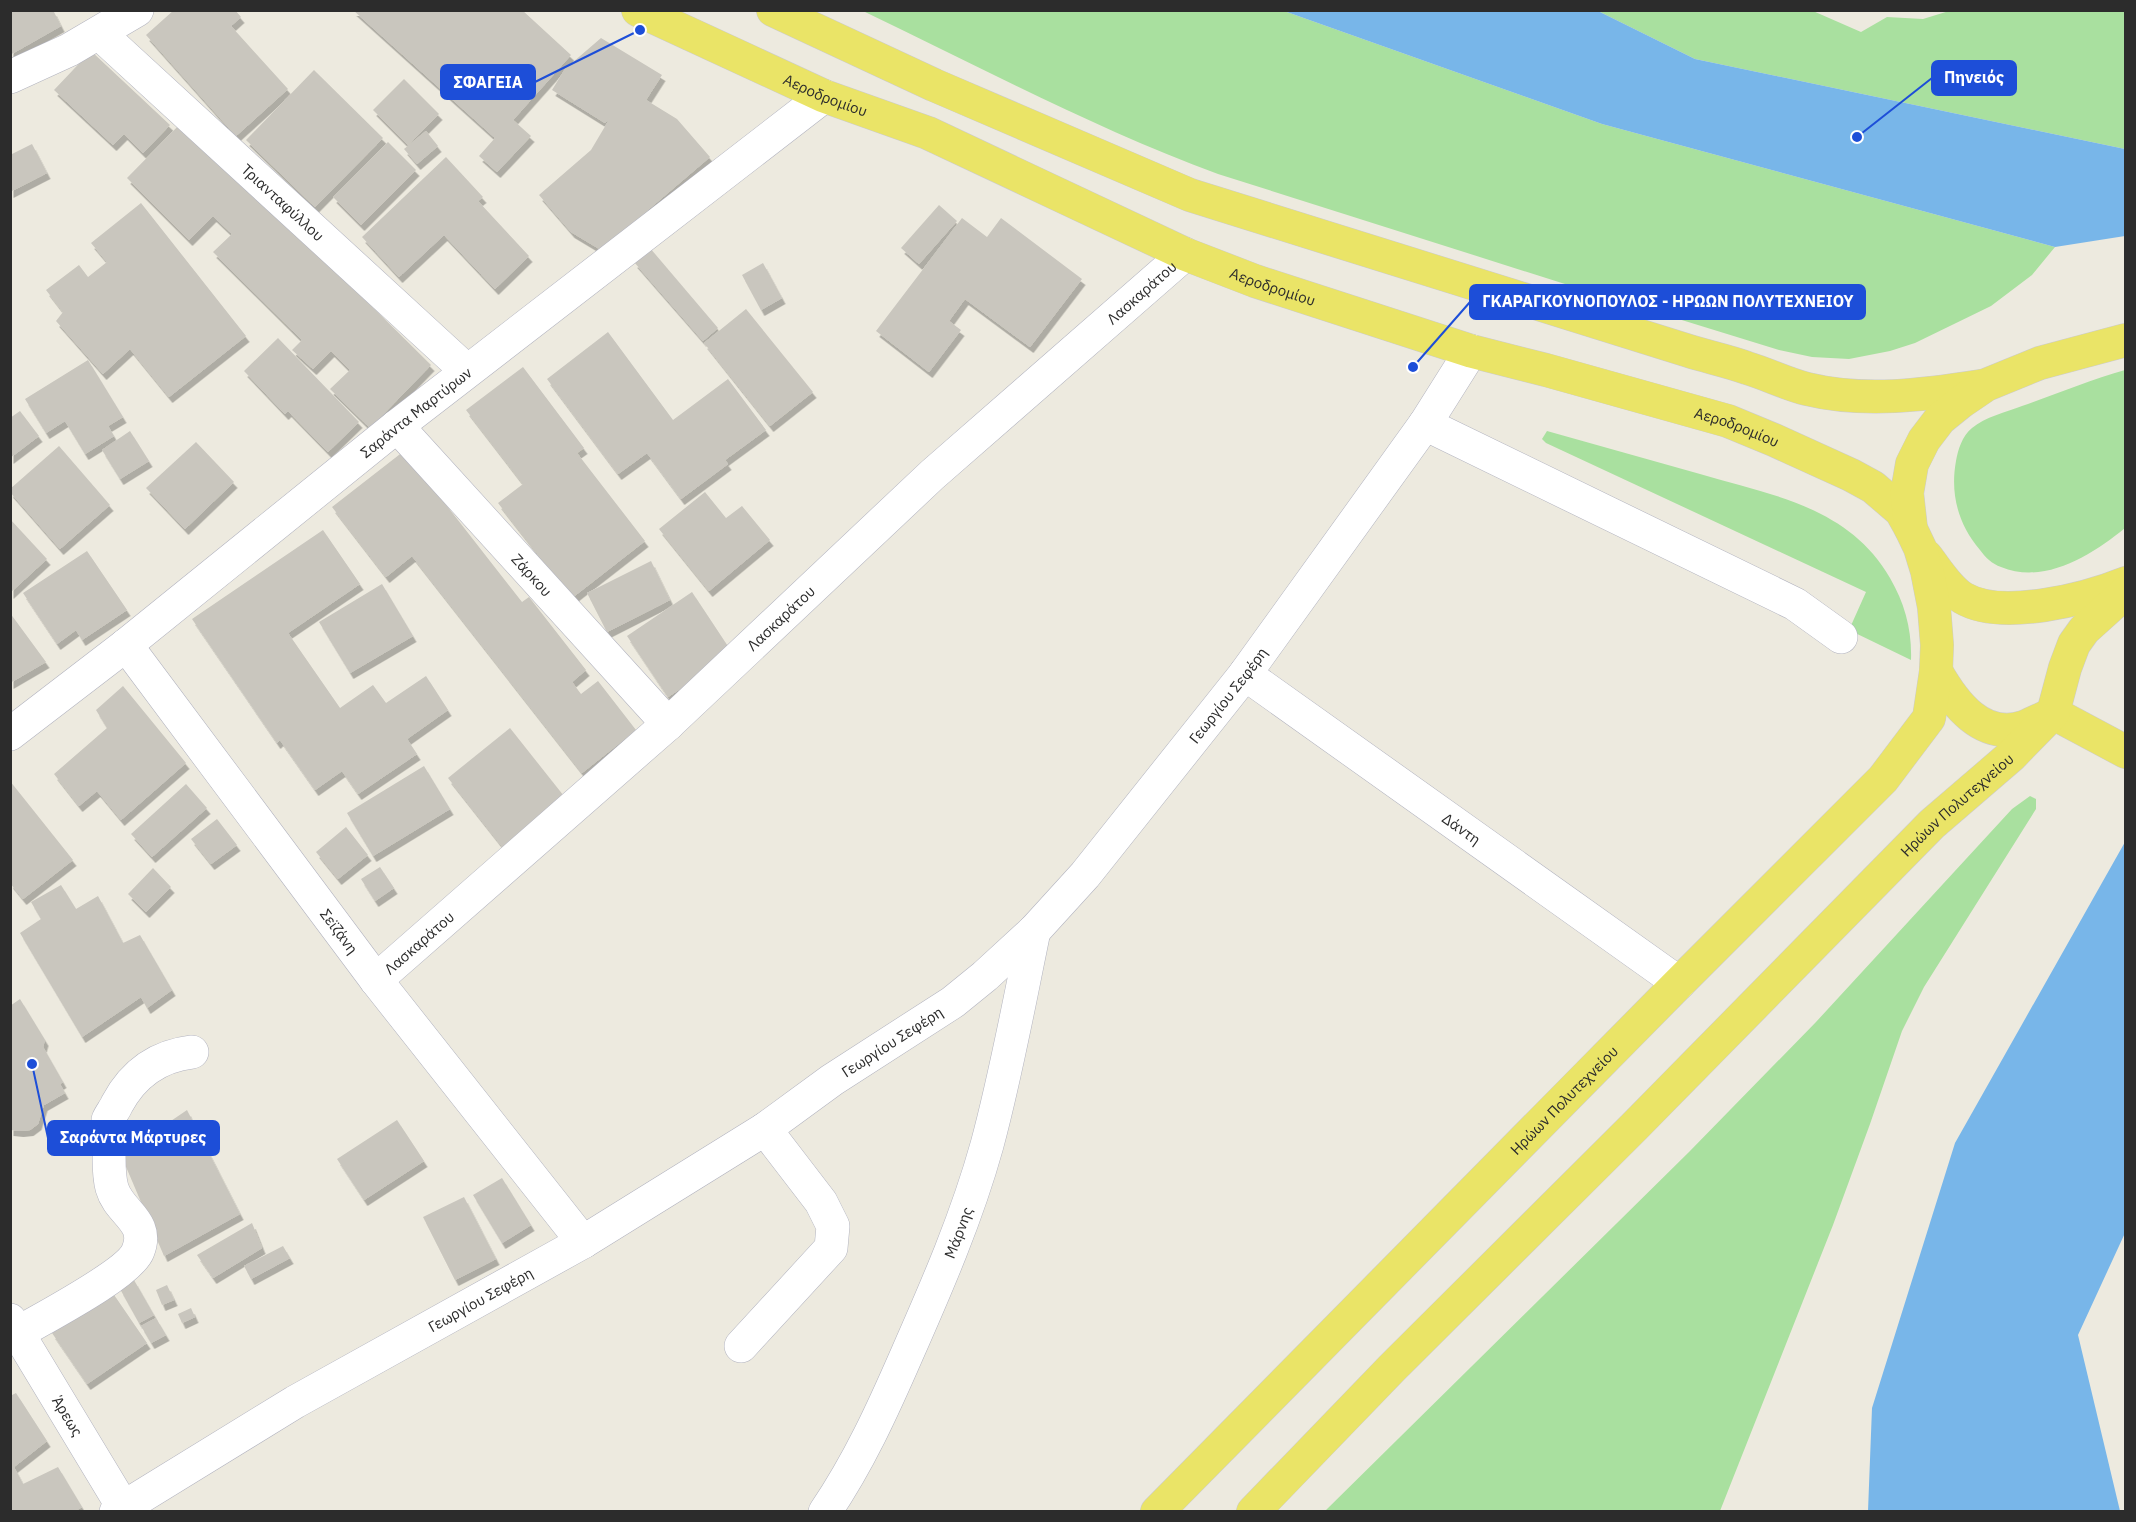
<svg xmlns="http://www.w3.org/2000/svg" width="2136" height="1522" viewBox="0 0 2136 1522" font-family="'IBM Plex Sans',sans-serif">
	<defs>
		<filter id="shadow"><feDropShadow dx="3.5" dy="6" stdDeviation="0" flood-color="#0004"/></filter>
	</defs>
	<rect width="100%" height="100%" fill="#edeadf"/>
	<g fill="#a9e09f">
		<path d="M863,11H1284L1602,124L2055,247L2032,275L1991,306L1915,343L1890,351L1849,359L1812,357L1779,350L1565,284L1218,174C1096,129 980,67 863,11Z"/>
		<path d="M1598,11H1813L1861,32L1887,17L1923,19L1949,11H2125V149L1695,59Z"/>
		<path d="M2125,370V528C2092,555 2045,585 2001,567C1992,564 1985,557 1980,550C1958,524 1950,494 1956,461C1958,450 1962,436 1972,428C1985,417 2006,412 2022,406C2056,394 2090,380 2125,370Z"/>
		<path d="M1547,431C1598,445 1649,460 1700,474C1772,495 1849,507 1890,578C1905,604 1912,630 1911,660L1849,630L1866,592L1546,443L1542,439Z"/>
		<path d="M2030,796L2036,799V809L1924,987L1902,1031L1870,1124L1833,1225L1720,1511H1325L1689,1152L1816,1022L2012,809Z"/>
	</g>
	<g fill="#78b6e9">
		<path d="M1284,11H1598L1695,59L2125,149V236L2055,247L1602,124Z"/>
		<path d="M2125,842V1233L2078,1335L2120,1511H1868L1872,1408L1955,1143Z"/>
	</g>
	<g fill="#c9c6be" filter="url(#shadow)">
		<path d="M10,10H53L61,26L10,55Z"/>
		<path d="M174,10H235L241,17L231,26L288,89L236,136L146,35Z"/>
		<path d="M353,10H522L571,55L513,120L531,136L497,172L479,156L495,138Z"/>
		<path d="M601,38L662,75L646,100L677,119L710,157L601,250L571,232L539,195L591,150L610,118L605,123L552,90L565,69Z"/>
		<path d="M91,51L170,125L143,153L124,134L113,145L54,90Z"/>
		<path d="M314,70L383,138L315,207L246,140Z"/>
		<path d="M404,79L439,114L408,145L373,110Z"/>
		<path d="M184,120L431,365L370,428L330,389L350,370L331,351L313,369L292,350L302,340L213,252L232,234L213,216L189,240L127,178Z"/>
		<path d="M426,131L438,146L417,164L404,149Z"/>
		<path d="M388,142L416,170L361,225L333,197Z"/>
		<path d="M32,144L47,173L10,192V155Z"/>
		<path d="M446,157L483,197L478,201L529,256L495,289L444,235L399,277L362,237Z"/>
		<path d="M141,203L246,336L169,397L130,349L103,374L56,321L63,312L46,290L79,265L88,277L107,262L91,243Z"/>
		<path d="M939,205L957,221L919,264L901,248Z"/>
		<path d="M962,218L987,237L1001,218L1082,279L1030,347L965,299L949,321L961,330L929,372L876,331Z"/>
		<path d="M650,248L718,328L703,341L634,262Z"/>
		<path d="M763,263L782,298L761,310L742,275Z"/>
		<path d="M746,309L813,392L770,426L704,343Z"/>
		<path d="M608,332L673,420L728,379L766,430L725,460L728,464L681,499L647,453L618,474L547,379Z"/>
		<path d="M278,338L359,422L328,452L288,411L285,414L244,371Z"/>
		<path d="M88,360L123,417L108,426L114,436L85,454L65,421L46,433L25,399Z"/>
		<path d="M523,367L584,448L577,453L645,541L572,598L498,503L523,484L466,410Z"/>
		<path d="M20,411L39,436L10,458V418Z"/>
		<path d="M130,431L149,461L120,479L102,450Z"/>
		<path d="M196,442L234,482L185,529L146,488Z"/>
		<path d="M59,446L110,505L60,549L10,492V489Z"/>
		<path d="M404,451L522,602L529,597L586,670L572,682L581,694L598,681L636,730L582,773L412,556L386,577L332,507Z"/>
		<path d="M705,492L726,518L742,506L770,540L709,591L659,529Z"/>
		<path d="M10,519L47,559L10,593Z"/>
		<path d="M323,530L360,584L288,633L340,708L373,685L386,703L426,676L448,710L407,739L417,754L358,794L342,771L315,790L280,740L277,743L192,619Z"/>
		<path d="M87,551L127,610L82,640L76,630L57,644L23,593Z"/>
		<path d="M651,561L670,600L607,632L587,593Z"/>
		<path d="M382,584L413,636L350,673L319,622Z"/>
		<path d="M692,592L733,654L668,697L627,636Z"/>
		<path d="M10,613L46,662L10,683Z"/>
		<path d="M123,686L186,763L121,820L97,791L79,806L54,774L107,728L96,710Z"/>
		<path d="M510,728L575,810L512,859L448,778Z"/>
		<path d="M424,766L450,809L373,856L347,813Z"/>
		<path d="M10,781L73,860L23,899L10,883Z"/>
		<path d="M186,784L207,808L152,857L131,834Z"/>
		<path d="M217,819L237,845L211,864L191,839Z"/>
		<path d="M346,827L368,855L338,879L316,852Z"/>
		<path d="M380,867L394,888L375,901L361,879Z"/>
		<path d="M153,868L171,887L146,912L128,894Z"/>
		<path d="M61,885L76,909L98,896L123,943L140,935L172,990L147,1008L141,997L82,1037L20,933L41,919L31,902Z"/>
		<path d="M20,999L45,1040L43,1047L63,1082L60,1084L65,1093L44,1105L38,1124L30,1130L20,1131L10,1130V1006Z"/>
		<path d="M187,1110L240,1214L164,1256L121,1155Z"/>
		<path d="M397,1120L424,1161L364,1200L337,1159Z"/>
		<path d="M502,1178L531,1225L502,1243L473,1195Z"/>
		<path d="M464,1197L496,1259L455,1280L423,1217Z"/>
		<path d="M252,1223L262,1248L213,1278L197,1255Z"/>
		<path d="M283,1246L290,1258L251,1279L244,1266Z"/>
		<path d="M134,1280L154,1315L139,1323L120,1289Z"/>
		<path d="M167,1285L174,1300L162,1305L156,1290Z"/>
		<path d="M112,1292L147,1343L87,1384L52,1333Z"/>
		<path d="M191,1308L195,1317L182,1323L178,1314Z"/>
		<path d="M156,1318L166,1335L151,1343L141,1326Z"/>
		<path d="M16,1393L47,1441L14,1467L23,1484L58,1467L82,1507L74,1512H10V1396Z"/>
	</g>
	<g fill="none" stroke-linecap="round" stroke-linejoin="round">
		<g stroke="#b2b3bf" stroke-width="34">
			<g id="minor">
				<path id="s1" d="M99,33L467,371"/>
				<path d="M10,77L69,50L137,10"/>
				<path d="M1425,424L1795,604L1841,637"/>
				<path id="s2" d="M397,426L668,724"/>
				<path id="s3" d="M126,645L376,980L583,1242"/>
				<path id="s4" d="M1245,674L1679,983"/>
				<path id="s5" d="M10,734L126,645L397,426L824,96"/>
				<path id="s6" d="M376,980L668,724L932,475L1185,254"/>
				<path id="s7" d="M10,1320L126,1512"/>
				<path d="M18,1333C43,1318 129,1274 138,1251C150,1221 119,1213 112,1188C107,1170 110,1153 109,1134C109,1130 108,1124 108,1120C110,1115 115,1109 117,1104C133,1074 158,1056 192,1052"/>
				<path d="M741,1346L831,1248L833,1226L821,1202L765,1129"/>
				<path id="s8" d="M116,1512L295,1402L583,1242L765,1129L832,1080L953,1002L985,976L1034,931L1085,875L1245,674L1425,424L1471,351"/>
				<path id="s9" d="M825,1512C859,1462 883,1409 907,1354C937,1286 967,1217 987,1145C1006,1075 1019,1003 1034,931"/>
			</g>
		</g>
		<g stroke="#ccc" stroke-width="34">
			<g id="major">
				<path id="s10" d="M638,10L824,96L928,133L1185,254L1255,281L1471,351L1546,370L1728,421L1774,440L1851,475L1873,487L1901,511L1911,529"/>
				<path d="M773,10L934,85L1190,195L1689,351C1708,357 1728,361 1747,368C1767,374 1787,384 1807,389C1865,403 1923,395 1981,386"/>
				<path d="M1926,556C1937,570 1948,589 1963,598C2002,621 2086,599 2126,583"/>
				<path d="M1936,671C1954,703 1982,741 2024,727C2031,724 2039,720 2046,717"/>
				<path d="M2053,713L2126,752"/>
				<path id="s11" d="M1157,1512L1679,983L1883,779L1929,718L1936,671L1937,645L1934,607L1927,571L1920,548L1911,529L1907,493L1912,464L1924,440L1940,419L1961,402L1986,385L2040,363L2126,340"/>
				<path id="s12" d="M1253,1512L1392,1368L1634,1127L1932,824L2011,756L2053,713L2065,668L2074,644L2084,630L2126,592"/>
			</g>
		</g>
		<use href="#minor" stroke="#fff" stroke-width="33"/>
		<use href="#major" stroke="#eae467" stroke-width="33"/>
	</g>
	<g text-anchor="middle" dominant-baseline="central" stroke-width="6" stroke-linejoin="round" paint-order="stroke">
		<g font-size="15" fill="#2c2c2c" stroke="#fff">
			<text stroke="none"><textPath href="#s10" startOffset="206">Αεροδρομίου</textPath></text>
			<text stroke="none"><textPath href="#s1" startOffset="250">Τριανταφύλλου</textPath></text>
			<text stroke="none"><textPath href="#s10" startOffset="693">Αεροδρομίου</textPath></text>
			<text stroke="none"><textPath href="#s6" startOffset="1029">Λασκαράτου</textPath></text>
			<text stroke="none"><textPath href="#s5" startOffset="518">Σαράντα Μαρτύρων</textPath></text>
			<text stroke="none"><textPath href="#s10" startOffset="1178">Αεροδρομίου</textPath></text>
			<text stroke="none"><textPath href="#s2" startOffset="201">Ζάρκου</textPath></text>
			<text stroke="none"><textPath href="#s6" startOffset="543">Λασκαράτου</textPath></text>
			<text stroke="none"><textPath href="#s8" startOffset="1394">Γεωργίου Σεφέρη</textPath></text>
			<text stroke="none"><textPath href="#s12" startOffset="998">Ηρώων Πολυτεχνείου</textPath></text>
			<text stroke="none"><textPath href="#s4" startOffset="266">Δάντη</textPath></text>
			<text stroke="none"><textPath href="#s3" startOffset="357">Σεϊζάνη</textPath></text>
			<text stroke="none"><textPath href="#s6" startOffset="57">Λασκαράτου</textPath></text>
			<text stroke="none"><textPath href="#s8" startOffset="908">Γεωργίου Σεφέρη</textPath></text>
			<text stroke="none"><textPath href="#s11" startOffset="579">Ηρώων Πολυτεχνείου</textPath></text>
			<text stroke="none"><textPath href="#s9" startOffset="310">Μάρνης</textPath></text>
			<text stroke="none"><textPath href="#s8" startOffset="422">Γεωργίου Σεφέρη</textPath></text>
			<text stroke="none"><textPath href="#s7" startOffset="112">Άρεως</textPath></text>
		</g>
	</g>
	<path fill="none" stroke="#1d4ed8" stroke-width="2" d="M1857 137L1932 78M640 30L535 82M1413 367L1470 302M32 1064L48 1138"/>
	<g fill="#1d4ed8" stroke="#fff" stroke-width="2">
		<circle cx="1857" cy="137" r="6"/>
		<circle cx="640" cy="30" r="6"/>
		<circle cx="1413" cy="367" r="6"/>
		<circle cx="32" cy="1064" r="6"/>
	</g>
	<g fill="#1d4ed8" stroke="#1d4ed8" stroke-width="2">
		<rect x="1932" y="61" width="84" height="34" rx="6"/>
		<rect x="441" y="65" width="94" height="34" rx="6"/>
		<rect x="1470" y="285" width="395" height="34" rx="6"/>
		<rect x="48" y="1121" width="171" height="34" rx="6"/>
	</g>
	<g font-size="16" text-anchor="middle" font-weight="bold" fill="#fff">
		<text x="1974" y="83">Πηνειός</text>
		<text x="488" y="88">ΣΦΑΓΕΙΑ</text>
		<text x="1668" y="307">ΓΚΑΡΑΓΚΟΥΝΟΠΟΥΛΟΣ - ΗΡΩΩΝ ΠΟΛΥΤΕΧΝΕΙΟΥ</text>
		<text x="133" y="1143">Σαράντα Μάρτυρες</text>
	</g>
	<rect width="2136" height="1522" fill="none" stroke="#2c2c2c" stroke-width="24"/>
</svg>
